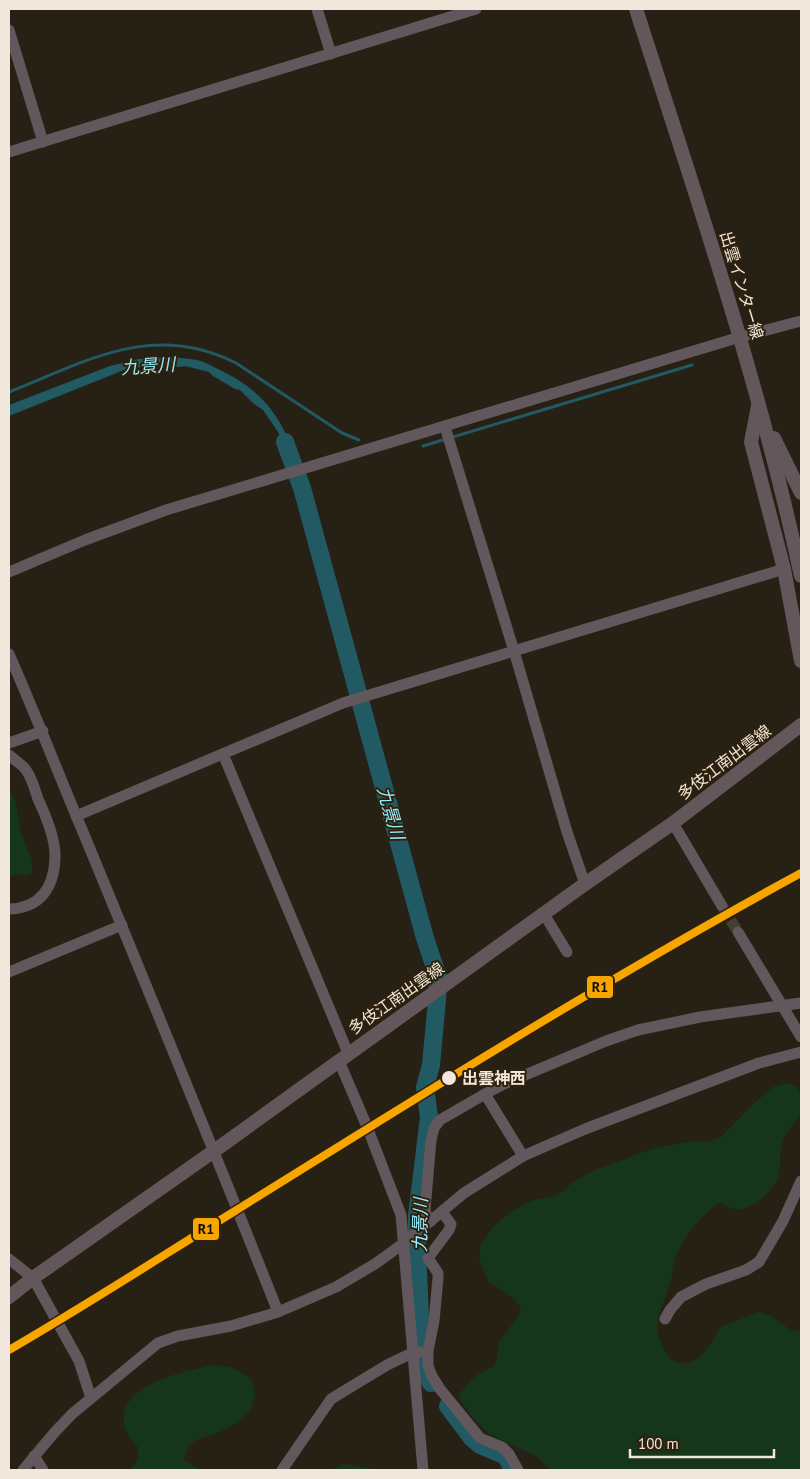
<svg xmlns="http://www.w3.org/2000/svg" width="810" height="1479" viewBox="0 0 810 1479" font-family="'PT Sans','Noto Sans JP',sans-serif">
	<rect width="100%" height="100%" fill="#272015"/>
	<g fill="#16361b">
		<path d="M9,788C18,802 17,816 21,832C25,846 34,859 32,873L27,876L22,874L9,876Z"/>
		<path d="M788,1083L797,1087C810,1122 792,1116 783,1142C779,1154 781,1168 777,1180C773,1192 748,1212 734,1209C730,1208 725,1205 720,1203C704,1210 681,1241 675,1258C672,1266 673,1276 670,1284C665,1299 656,1316 658,1333C660,1343 665,1351 671,1360C675,1361 680,1363 683,1363C702,1364 712,1341 720,1327L759,1312C763,1313 767,1315 771,1316C781,1321 789,1334 801,1330V1470H550L536,1456L489,1434L473,1418L460,1400L459,1395C468,1383 479,1370 494,1367C500,1356 496,1351 499,1343C505,1330 519,1321 521,1308C512,1296 501,1289 488,1282L479,1258L481,1243L494,1226L509,1213L533,1200L558,1195L572,1183L592,1171L652,1149L690,1141H709L720,1138L752,1105L773,1087Z"/>
		<path d="M213,1365L231,1367L251,1378L255,1394L251,1409L237,1423L215,1434L196,1440L188,1447L184,1459L200,1470H130L138,1459V1447C128,1437 120,1424 125,1409C137,1380 185,1372 213,1365Z"/>
		<path d="M343,1464L370,1468L373,1470H331Z"/>
	</g>
	<path fill="#215a62" d="M167,357C178,358 190,358 201,361C208,363 215,368 222,371C262,390 285,420 296,463L290,465L284,445L278,432L263,410L254,404L240,390L235,389L213,376L209,372L185,366L179,367L145,366L124,370L9,416V405L110,366L139,359Z"/>
	<g fill="none" stroke-linecap="round" stroke-linejoin="round">
		<g stroke="#215a62" stroke-width="3">
			<path d="M9,392C87,361 153,321 236,363L342,433L359,440"/>
			<path d="M423,446L692,365"/>
		</g>
		<g stroke="#215a62" stroke-width="18">
			<path d="M285,442L302,488L425,938L438,977L437,1000L431,1065L425,1087L429,1117L417,1216V1250L422,1358L427,1377L431,1383"/>
			<path d="M448,1406L472,1438L480,1445L506,1456L513,1470"/>
		</g>
		<path stroke="#453e33" stroke-width="11" stroke-dasharray="11 5.5" stroke-linecap="butt" d="M722,906L738,932"/>
		<g stroke="#62575c" stroke-width="11">
			<path d="M317,9L331,54"/>
			<path d="M9,30L43,142"/>
			<path d="M9,152L476,9"/>
			<path d="M445,427L514,651L567,832L585,884"/>
			<path d="M9,572L85,540L166,510L740,337L801,321"/>
			<path d="M9,654C35,713 58,773 83,832C149,992 215,1152 278,1312"/>
			<path d="M9,743L43,731"/>
			<path d="M223,754L348,1053"/>
			<path d="M9,755C14,760 22,764 26,770C32,778 35,790 38,799C46,816 56,839 55,858C54,888 40,908 9,909"/>
			<path d="M76,816L343,703L784,569"/>
			<path d="M673,823L722,906"/>
			<path d="M544,914L567,952"/>
			<path d="M738,932L801,1037"/>
			<path d="M9,972L122,925"/>
			<path d="M339,1061L368,1129L401,1215L423,1470"/>
			<path d="M485,1094L523,1156"/>
			<path d="M442,1212L451,1224L449,1230L428,1258L438,1273V1278L434,1321L428,1351V1366L432,1376L440,1389L480,1438L502,1447L509,1454L518,1470"/>
			<path d="M431,1221L426,1214L425,1210L431,1140L434,1128L440,1120L485,1094L504,1084L606,1041L638,1030L700,1017L801,1003"/>
			<path d="M9,1259L33,1278L79,1361L91,1398"/>
			<path d="M665,1319L670,1310L681,1297L706,1284L746,1270L759,1262L783,1221L801,1181"/>
			<path d="M34,1456L43,1470"/>
			<path d="M23,1470L54,1433L72,1414L158,1343L178,1336L231,1326L278,1312L336,1287L375,1264L404,1243L464,1193L523,1156L585,1129L759,1063L801,1052"/>
			<path d="M282,1470L331,1399L387,1365L414,1352H420"/>
		</g>
		<g stroke="#63575b" stroke-width="14">
			<path d="M636,9C696,196 760,383 801,576"/>
			<path d="M758,406L751,442L784,569L801,661"/>
			<path d="M774,438L801,493"/>
			<path d="M9,1297L33,1278L214,1151L585,884L673,823L801,725"/>
		</g>
		<g stroke="#2f210d" stroke-width="11">
			<path id="rail-1" d="M9,1350C85,1306 159,1258 235,1211C421,1095 608,978 801,873"/>
		</g>
		<use href="#rail-1" stroke="#f7a600" stroke-width="8"/>
	</g>
	<circle fill="#f1e7db" stroke="#2f210d" stroke-width="2" cx="449" cy="1078" r="8"/>
	<g text-anchor="middle" dominant-baseline="central" stroke-width="4" stroke-linejoin="round" paint-order="stroke">
		<g font-size="16" fill="#f1e7db" stroke="#2f210d">
			<text transform="translate(742 285) rotate(73)">出雲インター線</text>
			<text transform="translate(724 762) rotate(-37)">多伎江南出雲線</text>
			<text transform="translate(396 998) rotate(-35)">多伎江南出雲線</text>
		</g>
		<g font-size="16" font-weight="bold" fill="#f1e7db" stroke="#2f210d" text-anchor="start">
			<text x="462" y="1078">出雲神西</text>
		</g>
		<g font-size="18" font-style="italic" fill="#94effe" stroke="#2f210d">
			<text transform="translate(148 366) rotate(-4)">九景川</text>
			<text transform="translate(391 813) rotate(74)">九景川</text>
			<text transform="translate(420 1225) rotate(-89)">九景川</text>
		</g>
	</g>
	<g stroke="#2f210d" stroke-width="2">
		<rect x="586" y="975" width="28" height="24" rx="5" fill="#f7a600"/>
		<rect x="192" y="1217" width="28" height="24" rx="5" fill="#f7a600"/>
	</g>
	<g font-size="14" text-anchor="middle" font-weight="bold" fill="#111">
		<text x="600" y="992">R1</text>
		<text x="206" y="1234">R1</text>
	</g>
	<rect width="810" height="1479" fill="none" stroke="#f1e7db" stroke-width="20"/>
	<path d="M630 1449v8h144v-8" fill="none" stroke="#f1e7db" stroke-width="2.5"/>
	<text x="638" y="1449" font-size="15" fill="#f1e7db" stroke="#2f210d" stroke-width="4" paint-order="stroke">100 m</text>
</svg>
